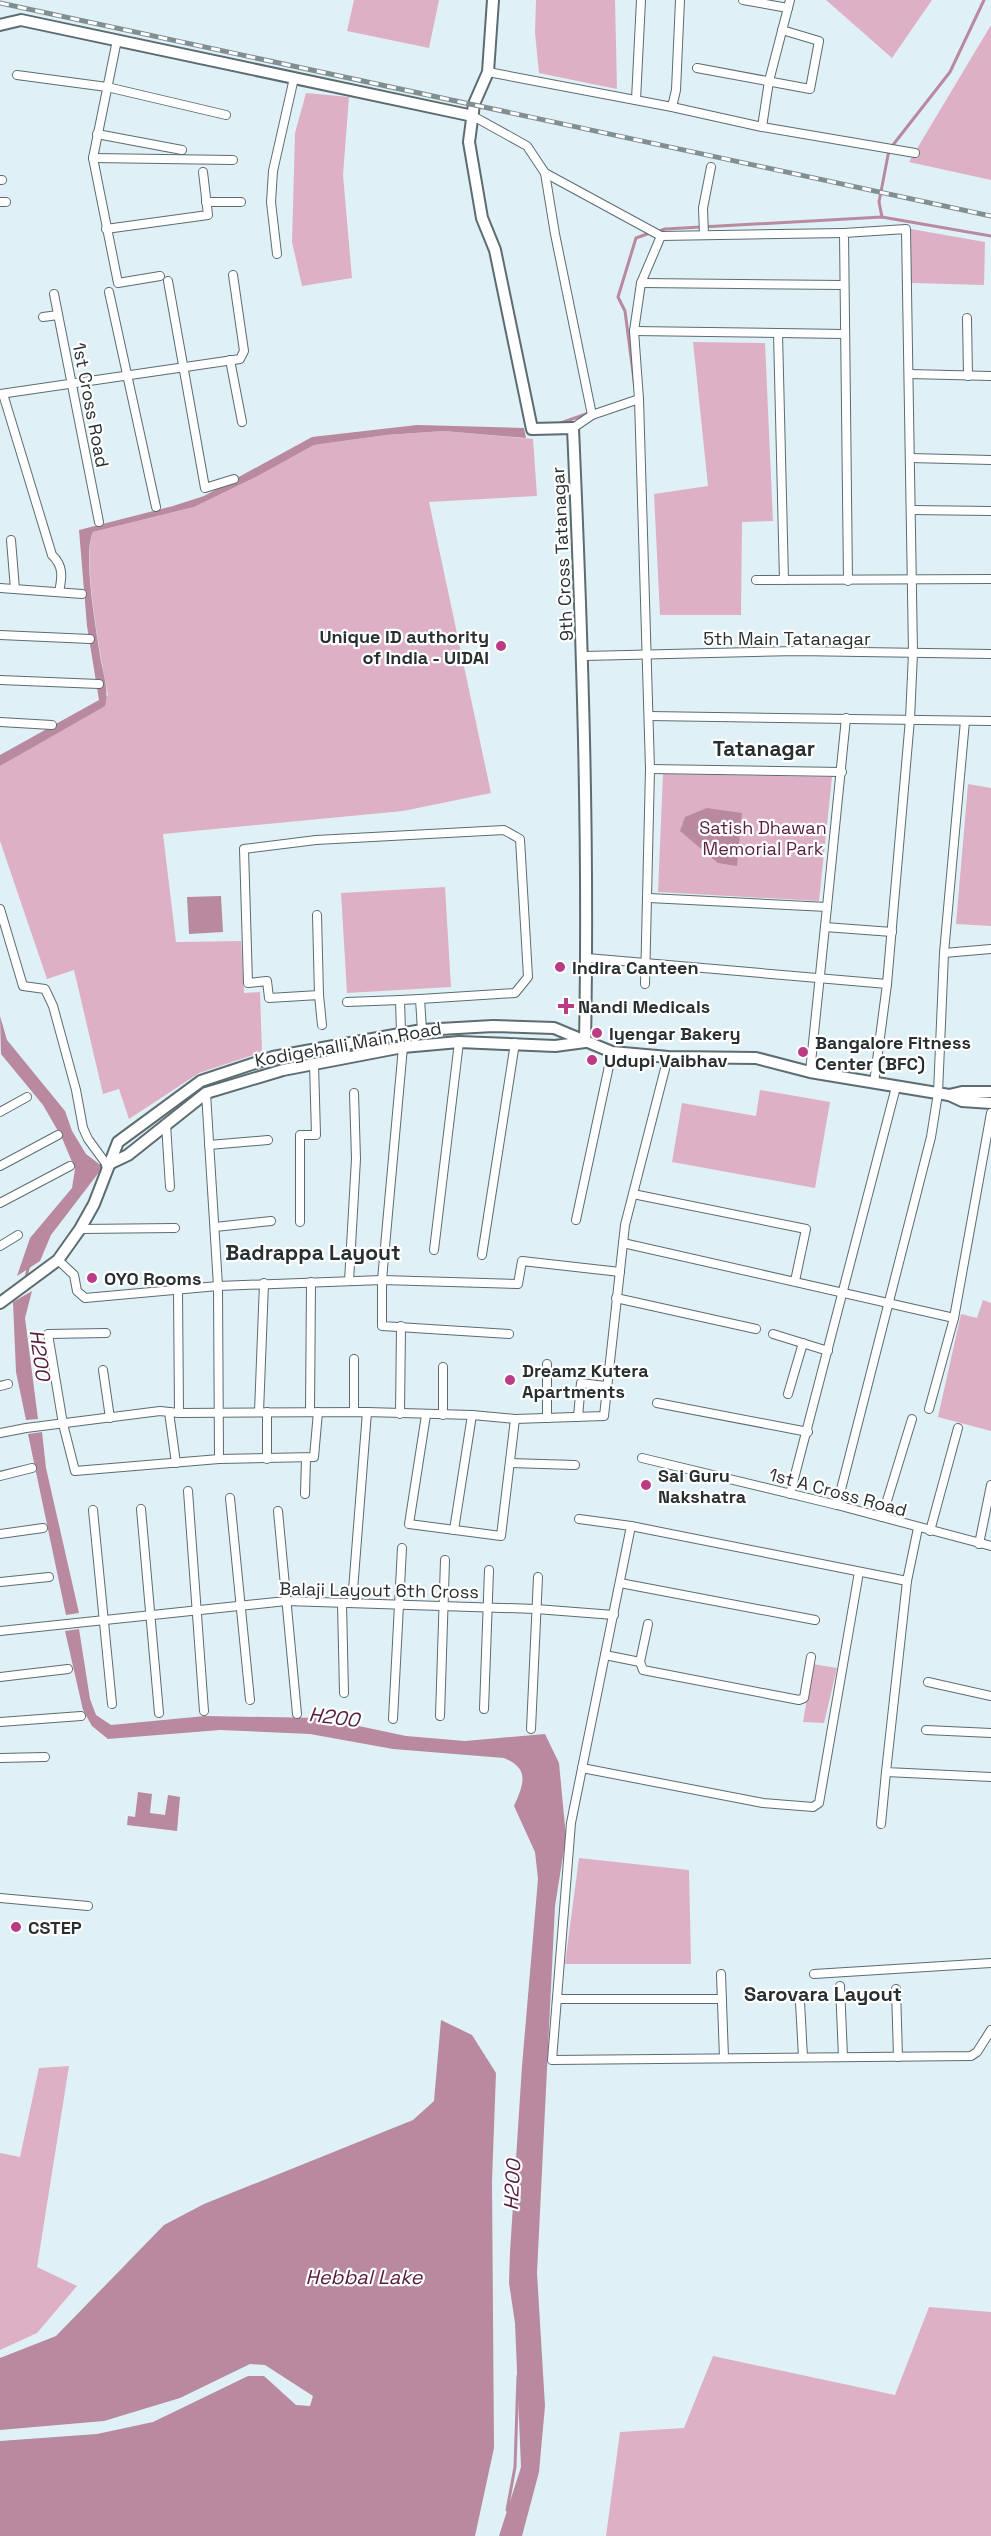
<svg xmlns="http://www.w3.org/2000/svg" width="991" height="2536" viewBox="0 0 991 2536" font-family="'Space Grotesk',sans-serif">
	<rect width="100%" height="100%" fill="#dff1f6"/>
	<g fill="#deb0c5">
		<path d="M354,0H439L429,48L347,31Z"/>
		<path d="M536,0H615L617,89L539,73L535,33Z"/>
		<path d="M826,0H932L892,58Z"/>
		<path d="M991,25V180L909,162Z"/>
		<path d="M306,93L349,97L343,175L352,278L302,286L292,242L295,133Z"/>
		<path d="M911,229L985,242L984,285L911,283Z"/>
		<path d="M693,342L765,343L773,521L742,522L741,615H660L654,494L708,486Z"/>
		<path d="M444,431L533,439L537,496L429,502L491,793L403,811L163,834L176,942L241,941L244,993L260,992L262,1052L199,1073L129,1119L119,1089L103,1094L74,970L47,979L0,841V766L35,745L108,695C102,664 81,557 93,532L194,507L256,477L314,445L386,435Z"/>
		<path d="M663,774L832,777L819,901L658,892Z"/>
		<path d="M968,784L991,788V926L956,924Z"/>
		<path d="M445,887L451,987L347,993L341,893Z"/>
		<path d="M760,1090L830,1102L815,1188L672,1162L682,1103L756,1116Z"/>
		<path d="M983,1300L991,1303V1431L938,1417L961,1314L977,1318Z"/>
		<path d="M813,1664L837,1668L824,1723L803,1722Z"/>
		<path d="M579,1858L689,1870L691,1964H565Z"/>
		<path d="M69,2066L37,2267L77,2286L37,2333L0,2350V2153L20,2157L39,2068Z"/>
		<path d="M929,2307L991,2312V2536H606L620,2432L684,2428L713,2356L895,2395Z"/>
	</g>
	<g fill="#b9899f">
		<path d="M417,425L524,428L526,438L444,431L386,435L314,445L256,477L194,507L93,532C82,554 97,634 101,661C104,677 109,691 105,706L0,766V755L99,700L87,626L79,530L173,506L204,496L312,437Z"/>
		<path d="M707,808L742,813L737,866L718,863L680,831L685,817Z"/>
		<path d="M221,896L223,932L189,934L187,897Z"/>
		<path d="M0,1016L7,1040L65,1111L72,1131L86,1154L103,1167L51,1235L40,1261L17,1276L30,1238L72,1188L75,1169L62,1138L43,1105L1,1054Z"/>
		<path d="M32,1291L25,1318L38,1419L26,1420L16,1372L13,1302Z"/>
		<path d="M42,1432L46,1468L79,1613L66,1615L28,1434Z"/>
		<path d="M79,1629L90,1699L96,1715L111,1725L205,1716L321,1718L406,1736L465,1741L545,1734L559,1763L566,1837L555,1906L537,2273L545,2406L539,2472L522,2536H499L521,2467L515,2323L509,2283L510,2252L522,2066L538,1879L535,1852L514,1806C523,1785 531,1769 504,1758L393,1749L310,1734L220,1730L108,1739L92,1726L83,1710L65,1631Z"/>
		<path d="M138,1792L152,1794L150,1813L165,1815L168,1795L180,1797L177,1831L127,1825L128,1816L135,1817Z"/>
		<path d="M441,2020L472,2035L496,2073L492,2181L494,2448L475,2536H0V2441L97,2434L153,2422L248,2376H264L296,2405L310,2406L313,2396L265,2365L250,2364L180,2398L104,2421L0,2430V2358L56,2336L164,2225L204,2204L413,2120L434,2101Z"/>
	</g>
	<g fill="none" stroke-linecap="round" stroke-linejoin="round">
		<g stroke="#b9899f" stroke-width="3">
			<path d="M882,217L879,202L889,150L950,72L984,0"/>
			<path d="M657,232L665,229L882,217L991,236"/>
			<path d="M635,388L625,311L618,297L636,238L650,233"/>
			<path d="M558,424L589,413"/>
			<path d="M26,1278L29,1264"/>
			<path d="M507,2510L515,2467L518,2376"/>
		</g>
		<g stroke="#5c6c71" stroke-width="10">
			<g id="street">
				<path d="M743,0L788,8"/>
				<path d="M790,0L769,81L762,127L915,153"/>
				<path d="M117,40L93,158L118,283L160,276"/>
				<path d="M697,68L810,89L819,41L782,30"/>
				<path d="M488,72L672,107L762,127"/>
				<path d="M17,75L107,87L226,115"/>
				<path d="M636,100L641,0"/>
				<path d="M672,107L676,90L680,0"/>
				<path d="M473,116L527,146L545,173L555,234L592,415L573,428"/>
				<path d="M97,134L182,150"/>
				<path d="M93,158L233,160"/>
				<path d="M545,173L661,236L844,233"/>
				<path d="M0,180H2"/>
				<path d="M0,202H6"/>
				<path d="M206,202H241"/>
				<path d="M106,229L208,215L203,172"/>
				<path d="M704,235L703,208L711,167"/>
				<path d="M277,254L271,202L273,171L294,78"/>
				<path d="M168,281L205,488L234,479"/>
				<path d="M641,283L843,285"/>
				<path d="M109,292L156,507"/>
				<path d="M54,294L99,522"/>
				<path d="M43,317L58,315"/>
				<path d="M967,318L968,376"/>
				<path d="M634,331L844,334"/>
				<path d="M778,333L784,580"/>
				<path d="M230,360L242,422"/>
				<path d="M909,374L991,376"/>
				<path d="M0,394L240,359L244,351L233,275"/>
				<path d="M3,394L52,555C64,566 62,578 59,592"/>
				<path d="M639,399L650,769L645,984"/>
				<path d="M592,415L639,399L634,331L641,283L661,236"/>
				<path d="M910,458L991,460"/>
				<path d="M911,510L991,511"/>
				<path d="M11,540L15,589"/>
				<path d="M756,580L991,579"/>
				<path d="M848,581L844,233L906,229L913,653L910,719L887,984"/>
				<path d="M0,588L82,594"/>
				<path d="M0,635L90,639"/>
				<path d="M584,656L796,651L991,654"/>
				<path d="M0,680L99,684"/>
				<path d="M649,716L991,721"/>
				<path d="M0,722L52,725"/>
				<path d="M650,769L842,772"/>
				<path d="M649,898L827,907L846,718"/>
				<path d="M0,909L23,986L45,989L53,1006L76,1090L83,1128L88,1139L107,1165"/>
				<path d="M317,915L319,995"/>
				<path d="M825,927L892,932"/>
				<path d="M944,953L991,949"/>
				<path d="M587,958L887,984L874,1083"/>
				<path d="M347,1002L400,1000"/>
				<path d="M322,1025L319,995L269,998L267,981L248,983L244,849L316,840L504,830L520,839L528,977L515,993L420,999"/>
				<path d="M401,1032L400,1000L420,999L422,1030"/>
				<path d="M403,1047L382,1280V1326L509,1334"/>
				<path d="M810,1072L827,907"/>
				<path d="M206,1093L218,1286L382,1280L518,1284L522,1261L620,1272"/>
				<path d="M0,1112L27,1097"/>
				<path d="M166,1124L170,1187"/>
				<path d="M209,1145L268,1140"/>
				<path d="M0,1166L58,1135"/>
				<path d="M633,1194L806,1229L795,1281"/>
				<path d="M0,1203L70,1166"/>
				<path d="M576,1220L612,1052"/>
				<path d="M300,1222V1135H316L314,1064"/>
				<path d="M215,1227L271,1221"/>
				<path d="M80,1229L175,1228"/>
				<path d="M623,1243L954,1318L929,1409"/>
				<path d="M0,1246L18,1235"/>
				<path d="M434,1250L459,1042"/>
				<path d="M482,1255L515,1043"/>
				<path d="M58,1260L74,1275L77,1291L85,1298L218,1286L219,1459"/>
				<path d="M349,1281L356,1159L354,1093"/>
				<path d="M178,1289L179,1413"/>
				<path d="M616,1298L756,1329"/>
				<path d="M954,1318L991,1113"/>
				<path d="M106,1333L48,1334L63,1424L75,1471L219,1459L314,1457L318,1412"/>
				<path d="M773,1334L828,1351"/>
				<path d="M443,1367V1415"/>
				<path d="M103,1370L110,1418"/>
				<path d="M0,1386L8,1384"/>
				<path d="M788,1394L803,1343"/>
				<path d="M657,1403L808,1432"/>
				<path d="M169,1412L176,1463"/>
				<path d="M259,1412L264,1283"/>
				<path d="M267,1412V1459"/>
				<path d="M310,1412L311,1282"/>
				<path d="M354,1412V1359"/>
				<path d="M400,1414L401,1326"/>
				<path d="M426,1415L409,1524L501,1536L515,1419"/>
				<path d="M578,1417L581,1383L605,1386"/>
				<path d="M547,1418V1364"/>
				<path d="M0,1433L26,1428L160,1411L179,1413L367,1412L472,1415L515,1419L604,1416L625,1225L668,1057"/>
				<path d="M642,1458L837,1505L991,1546"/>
				<path d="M510,1463L575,1465"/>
				<path d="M0,1476L32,1468"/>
				<path d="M188,1491L204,1711"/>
				<path d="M305,1494L306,1458"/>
				<path d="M790,1494L896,1087"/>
				<path d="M230,1498L250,1700"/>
				<path d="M837,1505L931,1137L938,1093L944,953L965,721"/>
				<path d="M141,1509L159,1713"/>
				<path d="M93,1510L112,1704"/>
				<path d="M278,1511L297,1714"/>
				<path d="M882,1517L912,1419"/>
				<path d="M579,1519L631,1526L907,1581"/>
				<path d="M631,1526L571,1823L552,2060L971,2056L977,2052L991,2030"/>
				<path d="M918,1528L907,1581L886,1772L991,1777"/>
				<path d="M454,1530L472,1415"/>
				<path d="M930,1531L958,1428"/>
				<path d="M0,1534L43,1528"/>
				<path d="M979,1544L991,1485"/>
				<path d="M0,1582L49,1577"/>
				<path d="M620,1583L815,1620"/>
				<path d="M342,1603L344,1693"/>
				<path d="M352,1603L367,1412"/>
				<path d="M0,1631L286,1601L536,1609L614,1615"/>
				<path d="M605,1655L640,1662L643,1670L799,1700L804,1698L811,1657"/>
				<path d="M640,1662L648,1624"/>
				<path d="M0,1677L68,1669"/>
				<path d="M928,1682L991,1696"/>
				<path d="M484,1709L489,1570"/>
				<path d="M440,1716L445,1560"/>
				<path d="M393,1719L402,1548"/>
				<path d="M0,1722L81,1716"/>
				<path d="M531,1729L538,1577"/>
				<path d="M926,1730L991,1733"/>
				<path d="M0,1758L45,1757"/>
				<path d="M582,1768L763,1803L813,1807L819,1803L859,1572"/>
				<path d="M881,1824L886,1772"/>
				<path d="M0,1898L88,1906"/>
				<path d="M721,1974L724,2058"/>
				<path d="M814,1974L991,1963"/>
				<path d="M840,1986L843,2057"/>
				<path d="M896,1989L898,2057"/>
				<path d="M557,1999H722"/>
				<path d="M800,2002L803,2057"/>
			</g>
		</g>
		<g stroke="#5c6c71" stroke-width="14">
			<g id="secondary">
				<path d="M493,0L488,72L474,104L469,142L482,218L495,250L532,429L573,428C582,632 589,837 585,1042"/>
				<path d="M0,25L21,20L473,116"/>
				<path d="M949,1095L962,1092H991"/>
				<path d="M107,1165L128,1155L206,1093L283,1070L403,1047L459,1042L555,1046L585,1042"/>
				<path d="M0,1303L58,1260L80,1229L94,1204L118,1142L201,1081L273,1057L422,1030L493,1026L554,1028L612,1052L668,1057L756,1058L810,1072L949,1095L962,1101L991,1103"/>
			</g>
		</g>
		<use href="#street" stroke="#fff" stroke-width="8"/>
		<use href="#secondary" stroke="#fff" stroke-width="10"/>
		<g stroke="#828f92" stroke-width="5">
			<path id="rail" d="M0,3L991,216"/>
		</g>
		<use href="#rail" stroke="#fff" stroke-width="3" stroke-dasharray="9" stroke-linecap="butt"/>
	</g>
	<g fill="#bc3b85" stroke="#fff" stroke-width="2">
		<circle cx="501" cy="646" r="6"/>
		<circle cx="560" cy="967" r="6"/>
		<path d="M563 997h6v6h6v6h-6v6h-6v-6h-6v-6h6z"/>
		<circle cx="597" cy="1033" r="6"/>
		<circle cx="803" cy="1052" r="6"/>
		<circle cx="592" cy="1060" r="6"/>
		<circle cx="92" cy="1278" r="6"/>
		<circle cx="510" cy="1380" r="6"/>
		<circle cx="646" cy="1485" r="6"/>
		<circle cx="16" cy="1927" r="6"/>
	</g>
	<g text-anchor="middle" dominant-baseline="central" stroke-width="4.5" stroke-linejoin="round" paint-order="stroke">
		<g font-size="18" fill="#282f31" stroke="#fff">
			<text transform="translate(91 405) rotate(79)">1st Cross Road</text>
			<text transform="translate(562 554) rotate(-93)">9th Cross Tatanagar</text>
			<text x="787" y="638">5th Main Tatanagar</text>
			<text transform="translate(348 1044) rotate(-10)">Kodigehalli Main Road</text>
			<text transform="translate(838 1492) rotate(15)">1st A Cross Road</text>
			<text transform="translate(379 1590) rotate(1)">Balaji Layout 6th Cross</text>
		</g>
		<g font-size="18" font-weight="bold" fill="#282f31" stroke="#fff" text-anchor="start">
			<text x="489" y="636" text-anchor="end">Unique ID authority<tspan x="489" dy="21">of India - UIDAI</tspan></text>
			<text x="572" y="967">Indira Canteen</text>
			<text x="578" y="1006">Nandi Medicals</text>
			<text x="609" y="1033">Iyengar Bakery</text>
			<text x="815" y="1042">Bangalore Fitness<tspan x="815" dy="21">Center (BFC)</tspan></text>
			<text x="604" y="1060">Udupi Vaibhav</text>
			<text x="104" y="1278">OYO Rooms</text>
			<text x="522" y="1370">Dreamz Kutera<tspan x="522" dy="21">Apartments</tspan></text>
			<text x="658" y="1475">Sai Guru<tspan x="658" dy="21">Nakshatra</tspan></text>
			<text x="28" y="1927">CSTEP</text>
		</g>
		<g font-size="18" fill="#591e3f" stroke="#fff">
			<text x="763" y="827">Satish Dhawan<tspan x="763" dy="21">Memorial Park</tspan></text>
		</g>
		<g font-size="20" font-style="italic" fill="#561b3c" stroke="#fff">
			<text transform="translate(40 1355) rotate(82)">H200</text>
			<text transform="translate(334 1717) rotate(7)">H200</text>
			<text transform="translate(512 2185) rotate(-87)">H200</text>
			<text x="364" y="2277">Hebbal Lake</text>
		</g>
		<g font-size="20" font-weight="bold" fill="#282f31" stroke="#fff">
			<text x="823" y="1994">Sarovara Layout</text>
		</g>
		<g font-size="21" font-weight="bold" fill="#282f31" stroke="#fff">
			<text x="764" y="748">Tatanagar</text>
			<text x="313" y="1252">Badrappa Layout</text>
		</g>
	</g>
</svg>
